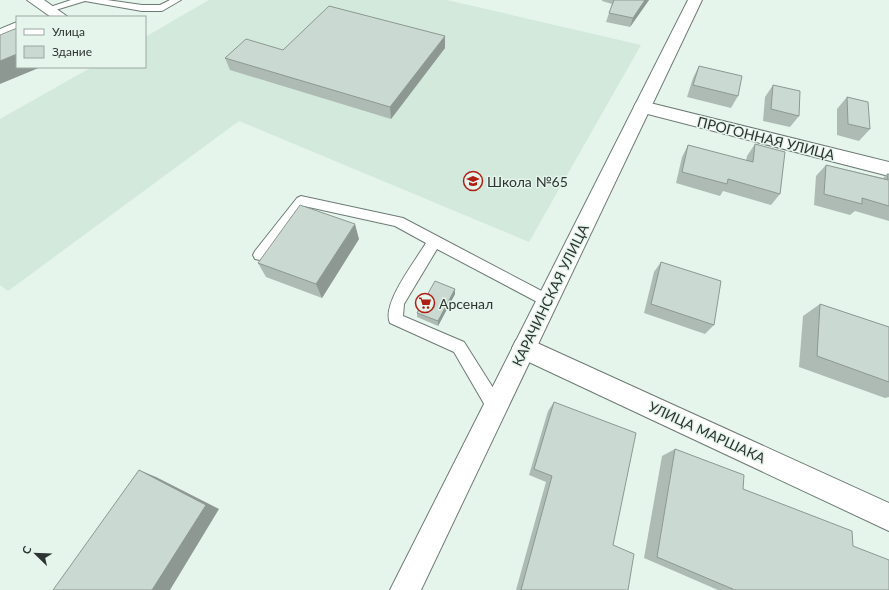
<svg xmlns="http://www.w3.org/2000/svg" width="889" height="590" viewBox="0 0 889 590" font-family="Lato,sans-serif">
	<rect width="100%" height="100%" fill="#e5f5ec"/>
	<path fill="#d2e9dc" d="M209,0H447L641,45L529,242L239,121L8,291L0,285V119L92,67H145V37Z"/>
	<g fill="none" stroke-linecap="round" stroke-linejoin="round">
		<g stroke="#6d7b74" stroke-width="2">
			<g id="service">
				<path d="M71,0H107L142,5H160L170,0H181L162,11H142L85,1L49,12L44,9Z"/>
				<path d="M301,196L403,218L553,297L555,301L553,305L548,307L543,305L437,249L404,304L403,316L464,342L502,402L504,408L502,414L496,416L490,414L454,352L390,323C381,304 416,260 426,243L395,226L304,206L265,259L260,260L255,259L253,255L255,251L297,198Z"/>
			</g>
		</g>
		<g stroke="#6d7b74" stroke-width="2">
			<g id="minor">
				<path d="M27,0H44L68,17H51Z"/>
				<path d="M17,22V32L0,39V29Z"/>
				<path d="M642,101L889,162V176L636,111L634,107L636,103Z"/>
				<path d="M524,337L889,503V531L516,356L512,348L516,340Z"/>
			</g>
		</g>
		<g stroke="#6d7b74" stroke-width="2">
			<path id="tertiary" d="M688,0H702L421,590H390Z"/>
		</g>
		<use href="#service" fill="#fff" fill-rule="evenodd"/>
		<use href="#minor" fill="#fff" fill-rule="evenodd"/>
		<use href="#tertiary" fill="#fff" fill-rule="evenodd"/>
	</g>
	<g fill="#aebbb4">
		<path d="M602,0H649L630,27L606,22L612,4L602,1Z"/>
		<path d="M445,48L391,119L230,70L225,58L283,50Z"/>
		<path d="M699,66L738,96L731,108L687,97L693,78Z"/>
		<path d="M773,85L799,116L790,127L763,121L765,97Z"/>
		<path d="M847,97L870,129L859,141L837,135V109Z"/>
		<path d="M755,144L780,194L771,205L723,191L720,196L676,183L682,157L688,145L746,161L747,156Z"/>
		<path d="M826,165L883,178L887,174H889V221L855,211L850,215L814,205L816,176Z"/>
		<path d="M359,239L322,298L266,277L258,263Z"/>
		<path d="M661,262L714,325L705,334L644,313L654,272Z"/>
		<path d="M455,289V294L438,326L417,317V313Z"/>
		<path d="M820,304L889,327V397L885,398L799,367L803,316Z"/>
		<path d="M554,402L613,545L628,590H516L546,482L529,475L548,411Z"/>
		<path d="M675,449L743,489L853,546L889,590H718L644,558L662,456Z"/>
	</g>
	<g fill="#8d9892">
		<path d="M645,0H649L630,27L633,18Z"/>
		<path d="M445,36V48L391,119L390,107Z"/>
		<path d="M17,54V67H41L0,84V61Z"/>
		<path d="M355,224L359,239L322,298L316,284Z"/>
		<path d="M455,289V294L438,326V321Z"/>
		<path d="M139,470L156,477L219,509L170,590H152Z"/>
	</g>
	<g fill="#cad9d1" stroke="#8d9892">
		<path d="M614,0H645L633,18L609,13Z"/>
		<path d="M329,6L445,36L390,107L225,58L246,39L283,50Z"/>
		<path d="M17,28V54L0,61V35Z"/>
		<path d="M699,66L742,76L738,96L693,85Z"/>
		<path d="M773,85L800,91L799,116L771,109Z"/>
		<path d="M847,97L868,102L870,129L848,124Z"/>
		<path d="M755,144L785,152L780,194L728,179L727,184L682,172L688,145L753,162Z"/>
		<path d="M826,165L888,180L887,174H889V206L862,198V204L824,194Z"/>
		<path d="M300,205L355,224L316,284L258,263Z"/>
		<path d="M661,262L721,281L714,325L651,304Z"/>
		<path d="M435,281L455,289L438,321L417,313Z"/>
		<path d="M820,304L889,327V382L817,356Z"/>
		<path d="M554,402L636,433L613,545L634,554L628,590H521L552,476L534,469Z"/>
		<path d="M675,449L744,475L743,489L852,531L853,546L889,560V590H735L657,557Z"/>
		<path d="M139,470L206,505L152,590H53Z"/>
	</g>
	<defs>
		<g id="school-ring" transform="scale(1)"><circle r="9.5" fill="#e5f5ec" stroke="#ae1e15" stroke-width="1.5"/><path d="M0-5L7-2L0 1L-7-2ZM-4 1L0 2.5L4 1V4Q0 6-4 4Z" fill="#ae1e15"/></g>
		<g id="supermarket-ring" transform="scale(1)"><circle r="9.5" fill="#e5f5ec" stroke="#ae1e15" stroke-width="1.5"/><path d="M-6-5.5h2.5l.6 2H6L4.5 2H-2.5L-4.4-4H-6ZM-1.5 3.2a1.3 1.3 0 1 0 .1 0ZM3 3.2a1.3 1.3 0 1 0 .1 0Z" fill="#ae1e15"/></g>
	</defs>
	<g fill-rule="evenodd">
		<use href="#school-ring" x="473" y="181"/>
		<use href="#supermarket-ring" x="425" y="303"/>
	</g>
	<g text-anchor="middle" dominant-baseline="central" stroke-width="3" stroke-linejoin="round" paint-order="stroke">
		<g font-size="14" fill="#2e3431" stroke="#e5f5ec">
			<text transform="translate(766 138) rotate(14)">ПРОГОННАЯ УЛИЦА</text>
			<text transform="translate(550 295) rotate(-64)">КАРАЧИНСКАЯ УЛИЦА</text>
			<text transform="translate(707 432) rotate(25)">УЛИЦА МАРШАКА</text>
		</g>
		<g font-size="14" fill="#2e3431" stroke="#e5f5ec" text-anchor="start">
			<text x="487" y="181">Школа №65</text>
			<text x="439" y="303">Арсенал</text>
		</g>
	</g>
	<rect x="16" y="16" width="130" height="52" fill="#e5f5ec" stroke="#9ca8a1"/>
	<rect x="24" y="29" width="20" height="6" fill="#ffffff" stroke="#9ca8a1"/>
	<text x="52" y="36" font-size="12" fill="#2e3431">Улица</text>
	<rect x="24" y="46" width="20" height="12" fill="#cad9d1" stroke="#9ca8a1"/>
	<text x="52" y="56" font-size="12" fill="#2e3431">Здание</text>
	<g transform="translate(36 554) rotate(293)" stroke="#e5f5ec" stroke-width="3" paint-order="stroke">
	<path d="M0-3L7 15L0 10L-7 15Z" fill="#2e3431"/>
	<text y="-6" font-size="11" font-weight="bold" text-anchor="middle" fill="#2e3431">С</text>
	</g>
</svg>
